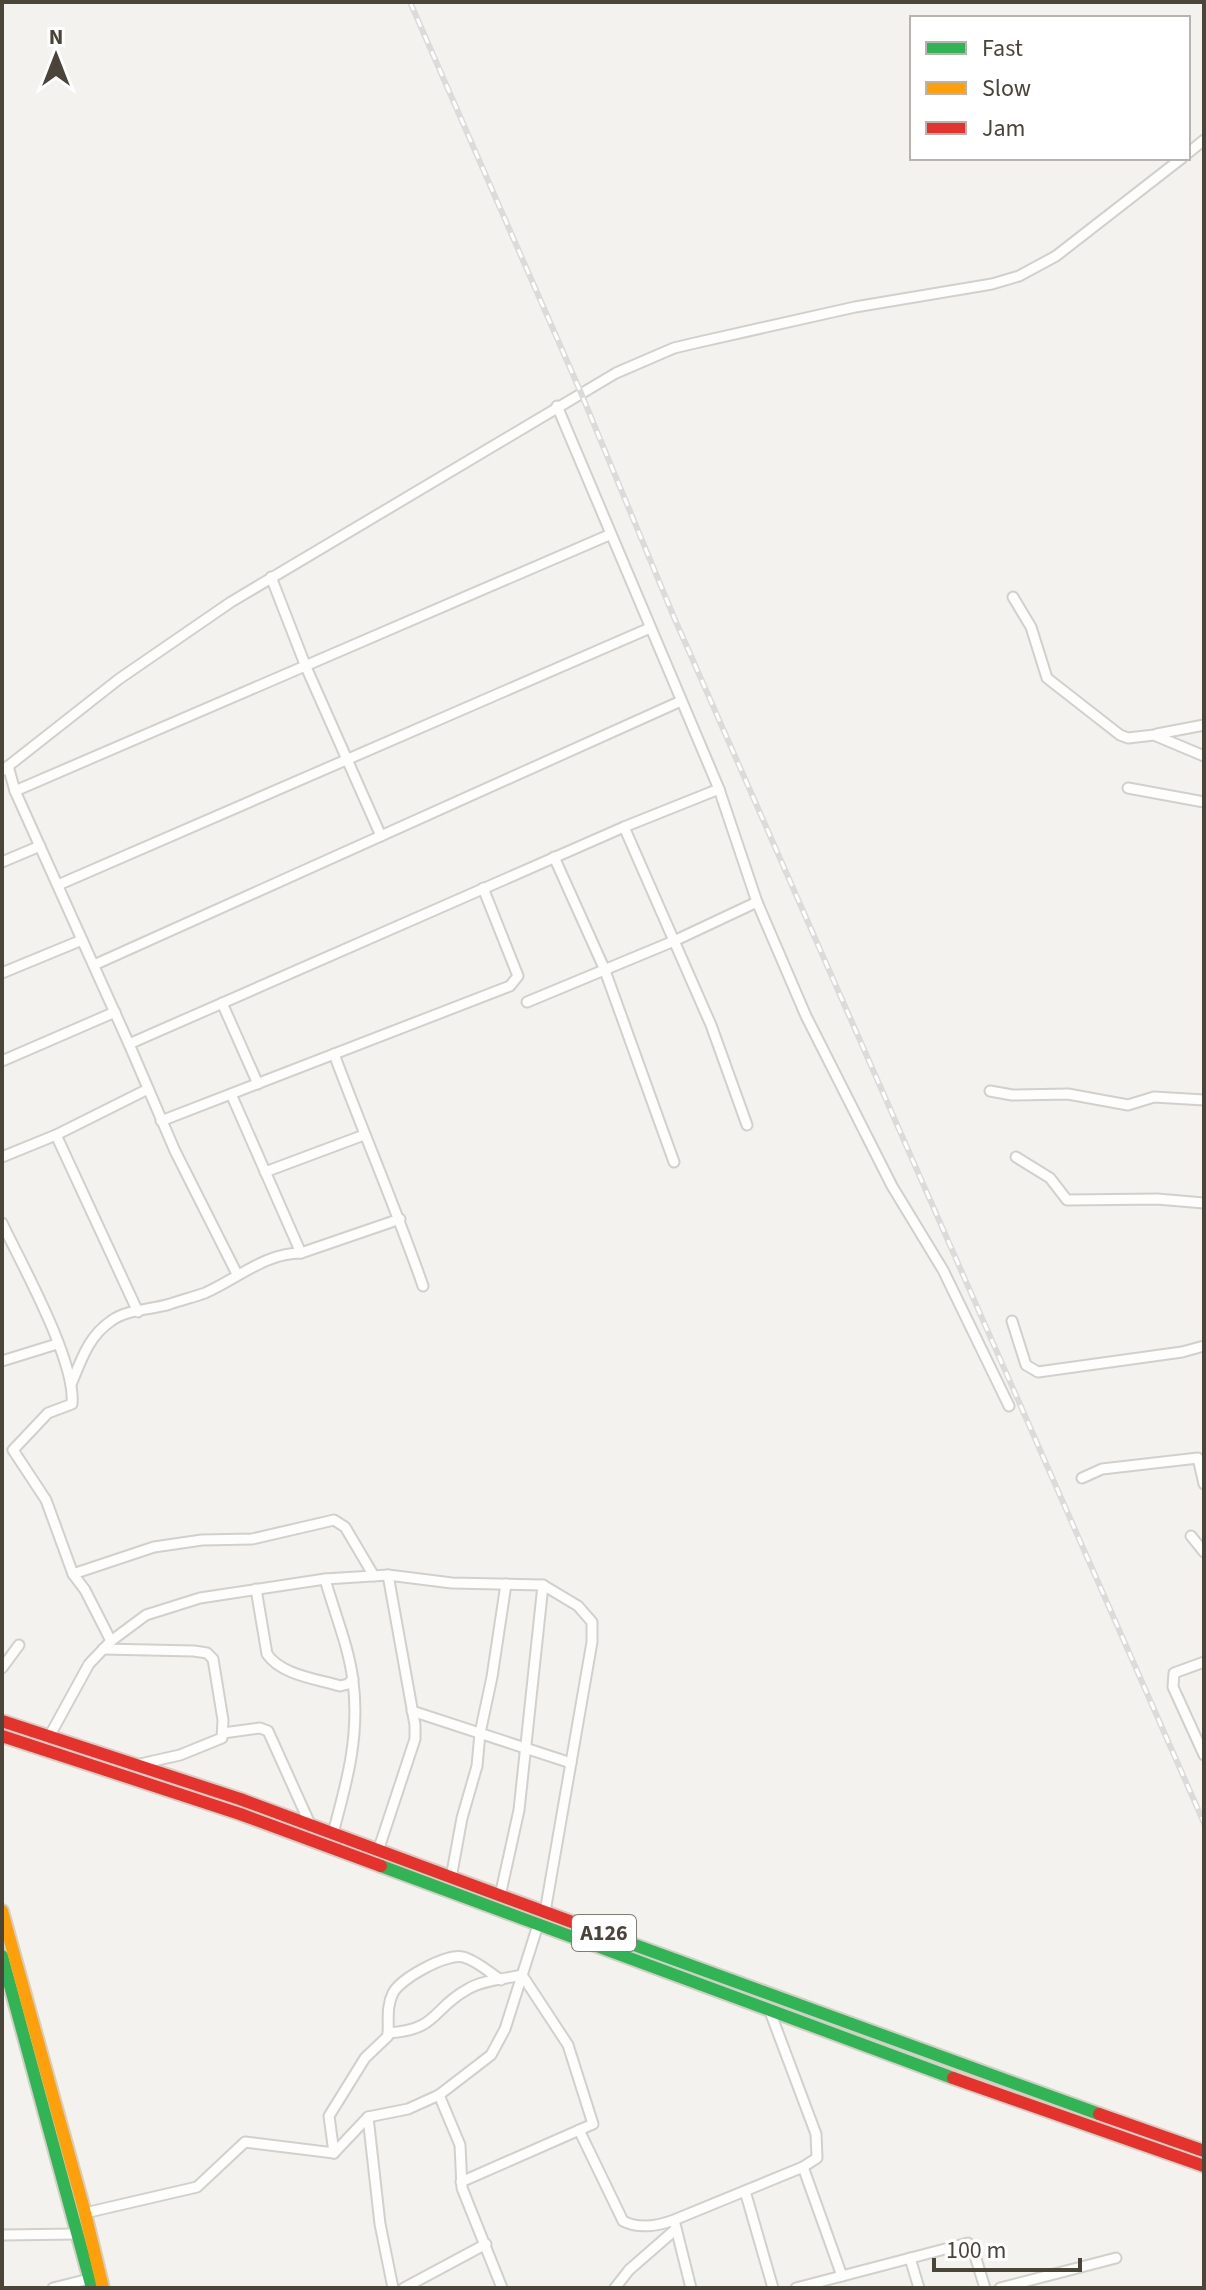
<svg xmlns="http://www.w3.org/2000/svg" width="1206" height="2290" viewBox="0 0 1206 2290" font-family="'Source Sans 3',sans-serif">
	<rect width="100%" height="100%" fill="#f4f2ee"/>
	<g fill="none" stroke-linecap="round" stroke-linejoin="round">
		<g stroke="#d2d0cb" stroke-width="13">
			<g id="street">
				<path d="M1188,153L1204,140"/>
				<path d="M557,406L719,789L757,902L806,1016L892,1186L943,1270L1009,1406"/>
				<path d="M271,577L306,667L381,836"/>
				<path d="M1013,597L1031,627L1047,678L1120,735L1128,738L1154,735L1204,756"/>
				<path d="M1157,734L1204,725"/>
				<path d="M8,766L15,791L129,1044L175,1151L237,1274"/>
				<path d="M2,771L119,679L231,602L616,373L674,348L695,343L855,307L992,284L1019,276L1056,256L1182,158"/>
				<path d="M1128,788L1204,802"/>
				<path d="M15,791L609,535"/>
				<path d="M624,827L711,1025L747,1125"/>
				<path d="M554,857L604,968L674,1162"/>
				<path d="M2,862L40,846"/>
				<path d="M58,885L650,628"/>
				<path d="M94,965L681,701"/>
				<path d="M2,973L82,940"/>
				<path d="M527,1002L674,941L757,902"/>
				<path d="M222,1003L258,1084"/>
				<path d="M129,1044L624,827L719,789"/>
				<path d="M334,1054C363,1132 396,1208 423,1286"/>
				<path d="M2,1061L115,1012"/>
				<path d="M990,1091L1012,1095L1068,1094L1128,1105L1154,1097L1204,1100"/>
				<path d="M231,1094L301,1253"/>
				<path d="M161,1121L510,986L518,976L483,888"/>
				<path d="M56,1135L138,1312"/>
				<path d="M2,1157L56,1135L148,1089"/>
				<path d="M1016,1157L1050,1178L1067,1200L1157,1199L1204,1203"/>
				<path d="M265,1172L364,1135"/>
				<path d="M2,1223C22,1265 76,1361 72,1404L48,1413L13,1450L46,1500L73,1574L85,1590L111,1641"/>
				<path d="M1012,1321L1026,1365L1038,1372L1182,1352L1204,1346"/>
				<path d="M2,1361L57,1344"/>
				<path d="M72,1382C82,1358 89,1336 111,1321C127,1309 151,1310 170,1304C181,1300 194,1297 205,1293C237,1279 265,1253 301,1253L400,1219"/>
				<path d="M1082,1478L1102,1469L1198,1458L1204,1484"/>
				<path d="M1191,1536L1204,1552"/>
				<path d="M73,1574L154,1547L202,1540L252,1539L334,1520L345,1527L374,1576"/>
				<path d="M325,1579C334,1612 349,1647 353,1681C360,1735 347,1782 333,1833"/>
				<path d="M543,1585L578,1606L592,1622V1642L545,1912"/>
				<path d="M256,1589L267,1654C281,1675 317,1679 340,1686L348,1684L353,1679"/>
				<path d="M103,1649L194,1651L207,1653L213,1659L223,1720L222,1738L180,1755L140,1764"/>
				<path d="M1204,1662L1174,1673L1173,1687L1204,1755"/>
				<path d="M2,1668L19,1645"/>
				<path d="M412,1711L571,1763"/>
				<path d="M223,1733L260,1728L268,1731L310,1824"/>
				<path d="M49,1737L89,1664L111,1641L146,1615L200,1598L325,1579L388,1575L452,1583L543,1585L519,1810L500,1896"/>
				<path d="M378,1851L415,1739V1725L388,1575"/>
				<path d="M451,1878L462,1818L477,1766L480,1733L492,1677L506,1584"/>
				<path d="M388,2033C439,2030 432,2008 468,1989C483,1980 505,1979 522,1975"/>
				<path d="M439,2095L460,2145L462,2188L502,2288"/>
				<path d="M368,2117L380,2224L393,2288"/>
				<path d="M579,2130L623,2221C638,2229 658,2226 674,2220L803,2167L817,2158L816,2134L769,2009"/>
				<path d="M334,2153L368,2117L408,2109L439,2095L491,2055L505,2029L538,1925"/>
				<path d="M334,2153L329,2116L365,2058L388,2036C389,2021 386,2007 393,1993C401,1978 447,1953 463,1957C476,1960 490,1973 501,1980"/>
				<path d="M803,2167L842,2276"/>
				<path d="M461,2182L593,2124L568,2045L522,1975"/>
				<path d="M745,2191L773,2288"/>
				<path d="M85,2213L197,2187L245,2142L334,2153"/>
				<path d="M675,2224L691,2288"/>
				<path d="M2,2235L77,2234"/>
				<path d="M910,2258L919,2288"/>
				<path d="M53,2288L89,2279"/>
				<path d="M404,2288L486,2244"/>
				<path d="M615,2288L629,2270L676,2229"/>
				<path d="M796,2288L968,2243L972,2246L985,2288"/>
				<path d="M1000,2288L1116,2258"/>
			</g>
		</g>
		<g stroke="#d3cfc5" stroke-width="16">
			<g id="fast">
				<path d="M381,1866L953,2078"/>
				<path d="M599,1932L1099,2114"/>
				<path d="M2,1956L92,2288"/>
			</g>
		</g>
		<g stroke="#d3cfc5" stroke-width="16">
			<path id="slow" d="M2,1911L85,2213L103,2288"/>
		</g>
		<g stroke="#d3cfc5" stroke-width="16">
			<g id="jam">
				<path d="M2,1721L240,1799L599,1932"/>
				<path d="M2,1736L240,1814L381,1866"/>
				<path d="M953,2078L1204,2166"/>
				<path d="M1099,2114L1204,2151"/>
			</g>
		</g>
		<use href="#street" stroke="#fdfdfc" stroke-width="9"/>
		<use href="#fast" stroke="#30b455" stroke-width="12"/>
		<use href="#slow" stroke="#ff9f0a" stroke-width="12"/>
		<use href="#jam" stroke="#e5322d" stroke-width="12"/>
		<g stroke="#dbdbda" stroke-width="6">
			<path id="rail" d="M410,2L581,393L673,615L1204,1823"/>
		</g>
		<use href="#rail" stroke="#fff" stroke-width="3" stroke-dasharray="9" stroke-linecap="butt"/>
	</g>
	<g text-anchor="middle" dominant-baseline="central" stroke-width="6" stroke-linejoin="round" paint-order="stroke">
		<rect fill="#fff" stroke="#817c74" stroke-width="2" x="572" y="1915" width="64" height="36" rx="6"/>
		<g font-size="22" font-weight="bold" fill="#4b4439">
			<text x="604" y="1933">A126</text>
		</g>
	</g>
	<rect width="1206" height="2290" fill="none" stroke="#4b4439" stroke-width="8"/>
	<rect x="910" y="16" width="280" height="144" fill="#ffffff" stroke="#b7b4b0" stroke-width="2"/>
	<rect x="926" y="42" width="40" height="12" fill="#30b455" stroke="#b7b4b0" stroke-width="2"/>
	<text x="982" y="56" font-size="24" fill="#4b4439">Fast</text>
	<rect x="926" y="82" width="40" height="12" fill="#ff9f0a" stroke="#b7b4b0" stroke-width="2"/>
	<text x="982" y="96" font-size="24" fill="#4b4439">Slow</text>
	<rect x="926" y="122" width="40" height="12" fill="#e5322d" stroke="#b7b4b0" stroke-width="2"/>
	<text x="982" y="136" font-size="24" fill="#4b4439">Jam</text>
	<g transform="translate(56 56)" stroke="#ffffff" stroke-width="6" paint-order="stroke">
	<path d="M0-6L14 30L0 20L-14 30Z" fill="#4b4439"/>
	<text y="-12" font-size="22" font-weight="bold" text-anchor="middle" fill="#4b4439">N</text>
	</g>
	<path d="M934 2258v12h146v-12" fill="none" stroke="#4b4439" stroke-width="4"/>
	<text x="946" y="2258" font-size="24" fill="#4b4439" stroke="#ffffff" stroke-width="6" paint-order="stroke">100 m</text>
</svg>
